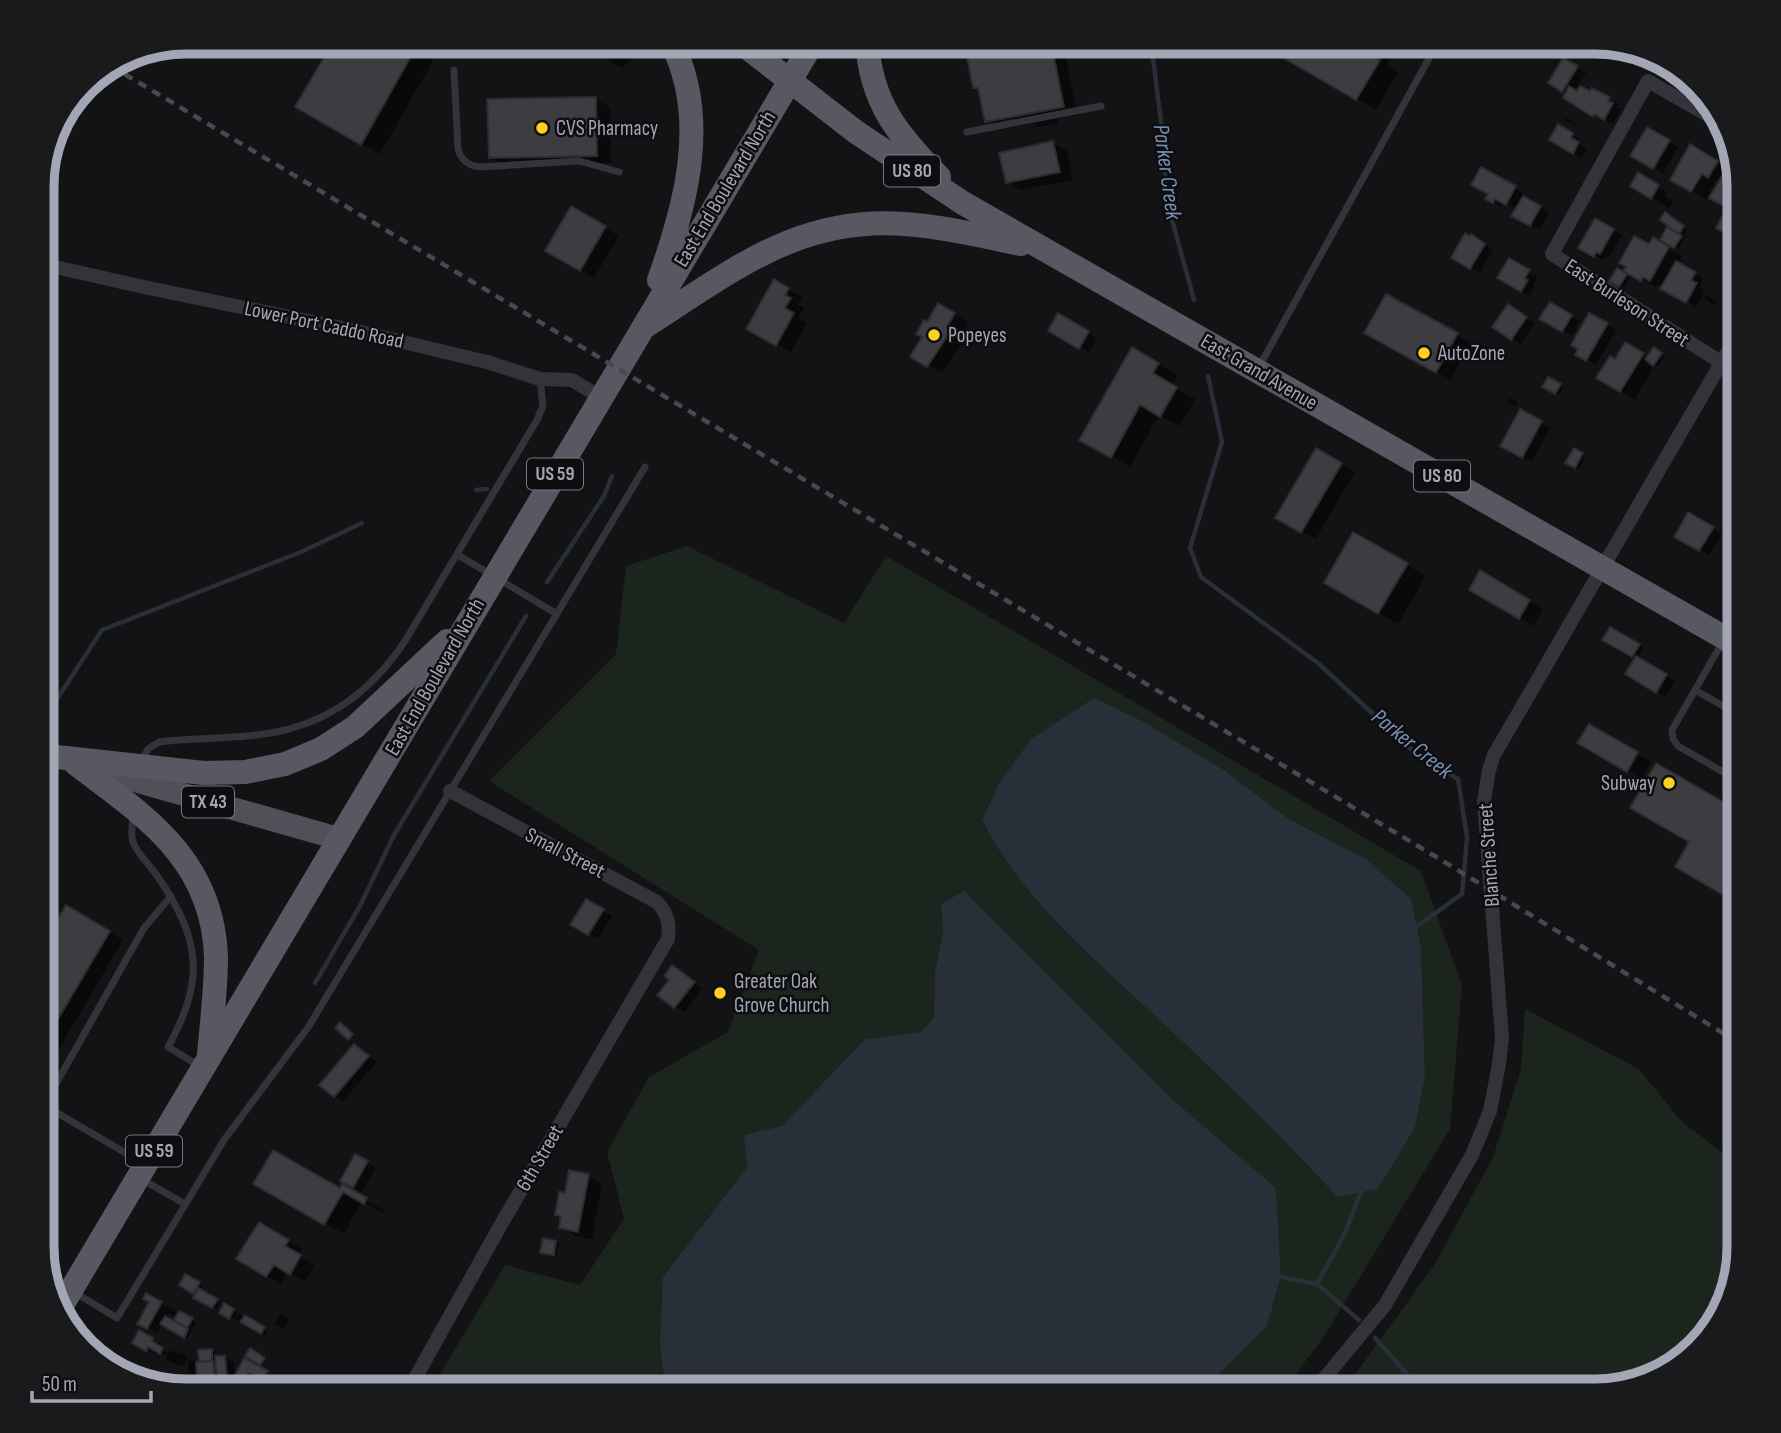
<svg xmlns="http://www.w3.org/2000/svg" width="1781" height="1433" viewBox="0 0 1781 1433" font-family="'Sofia Sans Condensed',sans-serif">
	<rect width="100%" height="100%" fill="#131214"/>
	<g fill="#1c241e" fill-rule="evenodd">
		<path d="M687,546L844,623L886,556L1421,871L1462,985L1450,1129L1323,1338L1283,1391H1202L1267,1326L1281,1277L1276,1188L941,904L943,932L935,972L934,1017L921,1032L865,1039L782,1126L745,1136L747,1167L663,1277L665,1383L670,1391H430L505,1265L580,1285L624,1219L607,1152L649,1077L728,1032L759,950L489,781L616,654L626,566ZM1144,722L1224,770L1289,819L1366,859L1421,947L1425,1077L1415,1128L1378,1189L1337,1197C1279,1133 1216,1073 1153,1014C1090,955 1021,898 982,820L998,785Z"/>
		<path d="M1525,1009L1639,1069L1681,1121L1739,1165V1247L1728,1301L1703,1341L1658,1376L1594,1391H1343L1435,1264L1493,1157L1521,1069Z"/>
	</g>
	<g fill="#282f38">
		<path d="M1094,698L1144,722L1224,770L1289,819L1366,859L1411,899L1421,947L1425,1077L1415,1128L1378,1189L1337,1197C1279,1133 1216,1073 1153,1014C1090,955 1021,898 982,820L998,785L1031,739Z"/>
		<path d="M964,891L1173,1100L1276,1188L1281,1277L1267,1326L1202,1391H670L665,1383L660,1345L663,1277L747,1167L744,1135L782,1126L865,1039L921,1032L934,1017L935,972L943,932L941,904Z"/>
	</g>
	<g fill="#0007" fill-rule="evenodd">
		<path d="M400,42L433,61L380,154L298,107Z"/>
		<path d="M589,42H638L643,48L622,68L603,57Z"/>
		<path d="M966,42H1063L1077,115L1057,118L1058,123L1039,127L1033,123L1001,130L987,121L980,90L975,87Z"/>
		<path d="M1260,42H1363L1391,58L1386,65L1398,73L1376,110Z"/>
		<path d="M1507,42H1535L1529,54Z"/>
		<path d="M1564,60L1586,73L1574,91L1590,93L1592,90L1618,104L1616,107L1621,110L1613,123L1594,116L1565,97L1567,93L1550,83Z"/>
		<path d="M595,99L610,107L611,163L505,165L491,157Z"/>
		<path d="M1564,117L1577,125L1576,126L1563,119Z"/>
		<path d="M1558,127L1581,140L1579,144L1587,149L1582,158L1551,140Z"/>
		<path d="M1648,129L1678,147L1663,173L1632,155Z"/>
		<path d="M1053,143L1067,151L1073,180L1021,190L1007,182Z"/>
		<path d="M1691,147L1736,174L1739,187V213L1712,197L1720,183L1716,180L1706,199L1672,179Z"/>
		<path d="M1482,169L1524,193L1522,197L1549,213L1540,230L1514,216L1517,209L1505,202L1502,207L1487,198L1490,194Z"/>
		<path d="M1639,175L1667,192L1664,196L1673,201L1669,208L1632,185Z"/>
		<path d="M572,208L619,236L594,278L547,251Z"/>
		<path d="M1724,215L1736,221L1731,231L1736,234L1731,243L1724,239L1727,232L1718,227Z"/>
		<path d="M1669,217L1687,230L1679,249L1662,239L1670,226Z"/>
		<path d="M1596,220L1622,235L1609,258L1606,256L1603,260L1580,247Z"/>
		<path d="M1653,240L1682,256L1678,264L1704,278L1699,287L1705,290L1696,307L1658,284L1656,287L1626,270Z"/>
		<path d="M1480,241L1493,250L1480,273L1453,258Z"/>
		<path d="M1509,261L1537,277L1530,296L1499,278Z"/>
		<path d="M1618,270L1630,277L1624,288L1611,281Z"/>
		<path d="M774,282L802,297L798,304L804,308L798,318L807,323L791,352L749,329Z"/>
		<path d="M1387,296L1471,343L1451,380L1367,333Z"/>
		<path d="M1706,296L1716,301L1714,305L1704,299Z"/>
		<path d="M1550,304L1580,321L1572,336L1542,319Z"/>
		<path d="M939,306L968,322L962,333L945,323L943,326L965,339L942,373L913,356Z"/>
		<path d="M1517,312L1535,323L1521,344L1495,327Z"/>
		<path d="M1059,315L1097,338L1089,352L1050,330Z"/>
		<path d="M1590,315L1616,330L1596,365L1577,354Z"/>
		<path d="M1626,344L1648,357L1654,349L1665,357L1658,366L1655,365L1635,399L1599,378L1616,361Z"/>
		<path d="M1132,349L1178,375L1172,386L1195,399L1180,426L1159,415L1130,467L1082,439Z"/>
		<path d="M1549,379L1564,388L1559,395L1545,386Z"/>
		<path d="M1509,398L1518,402L1516,407L1507,403Z"/>
		<path d="M1521,412L1550,428L1532,462L1502,445Z"/>
		<path d="M1316,450L1355,472L1316,539L1278,517Z"/>
		<path d="M1574,450L1586,456L1579,469L1567,463Z"/>
		<path d="M1689,515L1722,534L1709,555L1677,536Z"/>
		<path d="M1354,534L1426,576L1398,624L1326,582Z"/>
		<path d="M1481,573L1543,609L1534,626L1471,589Z"/>
		<path d="M1611,629L1643,647L1637,658L1675,681L1666,697L1627,673L1637,658L1605,640Z"/>
		<path d="M1589,726L1651,762L1642,779L1580,743Z"/>
		<path d="M586,901L612,916L598,939L573,924Z"/>
		<path d="M66,907L123,940L52,1061L42,1055V948Z"/>
		<path d="M682,973L702,989L684,1012L659,994Z"/>
		<path d="M355,1046L377,1062L343,1101L335,1096Z"/>
		<path d="M356,1157L376,1168L362,1192L343,1181Z"/>
		<path d="M588,1176L602,1184L592,1239L575,1236L561,1227L563,1217L557,1214L567,1195Z"/>
		<path d="M256,1184L340,1191L343,1186L385,1211L384,1214L362,1201L344,1234Z"/>
		<path d="M259,1224L302,1249L298,1255L314,1265L305,1281L288,1272L281,1284L239,1259Z"/>
		<path d="M556,1242L559,1244L557,1256L542,1252Z"/>
		<path d="M186,1276L203,1286L200,1291L220,1302L217,1309L196,1298L197,1294L181,1285Z"/>
		<path d="M147,1296L196,1322L188,1338L162,1323L157,1333L140,1323L151,1302ZM167,1313L177,1318L174,1323L165,1318Z"/>
		<path d="M225,1306L268,1331L265,1335L221,1312Z"/>
		<path d="M281,1314L289,1319L284,1329L275,1324Z"/>
		<path d="M140,1333L161,1345L160,1348L168,1353L170,1350L179,1355L180,1352L188,1357L182,1367L165,1359L167,1356L158,1351L156,1355L134,1342Z"/>
		<path d="M211,1351L215,1353V1358L225,1357L234,1363L237,1391H222L219,1389V1382L207,1383L198,1376L188,1373L189,1359L197,1361L196,1364H205Z"/>
		<path d="M245,1360L275,1378L272,1384L258,1376L252,1386L237,1376Z"/>
	</g>
	<g fill="none" stroke-linecap="round" stroke-linejoin="round">
		<g stroke="#282f38" stroke-width="4.5">
			<path d="M1151,42L1161,122L1168,205L1194,300"/>
			<path d="M1208,376L1222,442L1190,548L1201,577L1318,663L1413,751L1458,779L1467,837L1462,894L1413,929"/>
			<path d="M476,490L487,489"/>
			<path d="M547,582L604,496L612,476"/>
			<path d="M52,717L57,699L102,630L301,552L362,523"/>
			<path d="M315,983L360,906L394,835L526,616"/>
			<path d="M1281,1277L1317,1284"/>
			<path d="M1359,1320L1317,1284L1345,1233L1362,1189"/>
			<path d="M1375,1338L1422,1391"/>
		</g>
	</g>
	<g fill="#3c3c41" stroke="#2d2c30" stroke-width="2">
		<path d="M333,42H403L415,49L361,145L295,107Z"/>
		<path d="M587,42H619L602,58Z"/>
		<path d="M964,42H1051L1064,107L985,122L978,88H973Z"/>
		<path d="M1256,42H1367L1373,45L1368,53L1380,60L1356,100Z"/>
		<path d="M1563,58L1578,66L1562,92L1548,83Z"/>
		<path d="M1569,86L1577,91L1580,86L1590,91L1592,88L1610,97L1608,101L1613,103L1604,120L1594,114L1593,117L1563,98Z"/>
		<path d="M596,97L597,156L489,158L487,99Z"/>
		<path d="M1558,124L1573,133L1571,138L1579,142L1573,154L1549,140Z"/>
		<path d="M1647,127L1670,140L1653,169L1630,156Z"/>
		<path d="M1053,141L1060,172L1006,183L999,153Z"/>
		<path d="M1690,144L1718,161L1708,178L1702,174L1691,192L1670,180Z"/>
		<path d="M1481,167L1516,186L1506,205L1495,199L1493,203L1485,199L1488,194L1471,185Z"/>
		<path d="M1727,167L1736,172L1739,187V195L1731,210L1709,198Z"/>
		<path d="M1638,172L1659,185L1651,199L1630,186Z"/>
		<path d="M1523,196L1541,206L1530,226L1511,216Z"/>
		<path d="M571,206L606,226L580,271L545,251Z"/>
		<path d="M1665,212L1684,226L1679,234L1660,220Z"/>
		<path d="M1724,213L1733,218L1725,233L1716,228Z"/>
		<path d="M1595,218L1614,229L1600,254L1596,252L1594,257L1578,248Z"/>
		<path d="M1667,227L1682,236L1674,248L1660,240Z"/>
		<path d="M1465,233L1470,236L1471,234L1485,244L1470,269L1451,258Z"/>
		<path d="M1634,236L1649,244L1653,237L1669,247L1650,281L1643,277L1641,281L1623,271L1626,267L1619,263Z"/>
		<path d="M1509,258L1530,270L1525,278L1528,280L1521,292L1497,278Z"/>
		<path d="M1676,261L1696,272L1691,280L1697,283L1686,303L1660,289Z"/>
		<path d="M1617,268L1627,274L1619,287L1609,281Z"/>
		<path d="M774,279L789,288L785,295L791,298L785,308L794,313L776,346L746,329Z"/>
		<path d="M1386,294L1458,333L1436,373L1364,333Z"/>
		<path d="M1550,302L1572,315L1562,332L1539,319Z"/>
		<path d="M938,303L955,313L947,327L952,329L927,367L910,357L922,337L916,334L924,320L927,322Z"/>
		<path d="M1508,304L1527,317L1511,340L1492,327Z"/>
		<path d="M1058,313L1089,331L1079,349L1048,331Z"/>
		<path d="M1589,313L1608,323L1586,361L1575,355L1578,349L1571,345Z"/>
		<path d="M1625,342L1644,353L1620,392L1596,378L1610,356L1615,359Z"/>
		<path d="M1132,347L1159,363L1153,373L1177,387L1160,417L1140,405L1111,458L1079,440Z"/>
		<path d="M1654,347L1662,353L1653,366L1645,359Z"/>
		<path d="M1548,377L1561,384L1555,394L1542,387Z"/>
		<path d="M1520,409L1542,421L1522,458L1500,446Z"/>
		<path d="M1316,448L1342,463L1301,533L1275,518Z"/>
		<path d="M1574,448L1583,453L1575,468L1565,463Z"/>
		<path d="M1688,512L1714,527L1699,551L1674,537Z"/>
		<path d="M1353,532L1408,563L1378,614L1324,583Z"/>
		<path d="M1480,570L1530,600L1519,619L1469,590Z"/>
		<path d="M1610,627L1640,644L1632,657L1602,640Z"/>
		<path d="M1636,656L1667,674L1656,693L1625,674Z"/>
		<path d="M1589,724L1638,752L1627,772L1577,743Z"/>
		<path d="M1656,763L1739,811V904L1675,867L1689,842L1630,808Z"/>
		<path d="M586,899L604,909L588,935L570,925Z"/>
		<path d="M66,905L110,931L42,1046V945Z"/>
		<path d="M672,965L695,982L674,1008L657,995L669,980L664,976Z"/>
		<path d="M340,1022L353,1034L348,1040L335,1028Z"/>
		<path d="M354,1044L369,1056L334,1097L319,1085Z"/>
		<path d="M273,1150L340,1188L342,1184L367,1198L364,1204L343,1192L324,1225L253,1184Z"/>
		<path d="M355,1154L368,1161L353,1188L340,1181Z"/>
		<path d="M569,1170L589,1174L578,1232L559,1228L561,1216L555,1215L559,1192L565,1193Z"/>
		<path d="M259,1222L289,1240L285,1246L301,1255L290,1275L274,1265L266,1277L236,1259Z"/>
		<path d="M543,1238L556,1241L554,1255L540,1253Z"/>
		<path d="M185,1274L200,1282L193,1294L179,1285Z"/>
		<path d="M198,1288L218,1299L212,1308L193,1298Z"/>
		<path d="M146,1293L162,1302L147,1329L137,1324L149,1302L143,1299Z"/>
		<path d="M224,1303L234,1309L229,1319L219,1313Z"/>
		<path d="M179,1311L193,1318L187,1328L174,1320Z"/>
		<path d="M245,1315L265,1327L261,1334L240,1322Z"/>
		<path d="M165,1316L188,1329L184,1338L160,1324Z"/>
		<path d="M139,1330L153,1338L152,1341L163,1348L160,1354L148,1347L146,1351L132,1343Z"/>
		<path d="M250,1348L265,1358L260,1365L245,1356Z"/>
		<path d="M212,1349V1361L199,1362L198,1350Z"/>
		<path d="M215,1356H225L228,1390H218Z"/>
		<path d="M244,1358L268,1371L262,1381L248,1373L243,1382L234,1377Z"/>
		<path d="M213,1361L215,1377L197,1379L196,1362Z"/>
	</g>
	<g fill="none" stroke-linecap="round" stroke-linejoin="round">
		<g stroke="#333339" stroke-width="7">
			<path d="M454,70L458,149C461,161 469,166 481,167L579,161L619,172"/>
			<path d="M967,132L1101,106"/>
			<path d="M1259,367L1438,42"/>
			<path d="M458,555L557,614"/>
			<path d="M1722,643L1672,730L1673,739L1678,746L1739,781"/>
			<path d="M1695,690L1739,715"/>
			<path d="M141,762L148,749L159,742C191,738 224,739 256,735C322,728 369,695 405,641L537,420L543,406L540,379"/>
			<path d="M133,815C133,823 130,834 133,842C137,854 151,866 158,877C201,940 205,980 168,1047L198,1065"/>
			<path d="M42,1104L141,1162"/>
			<path d="M44,1105L144,928L171,896"/>
			<path d="M143,1180L185,1204"/>
			<path d="M74,1292L117,1318L224,1140L309,1026L645,467"/>
		</g>
		<g stroke="#333339" stroke-width="14">
			<path d="M1690,105L1699,90"/>
			<path d="M1725,125L1648,81L1552,254L1739,374"/>
			<path d="M42,264L139,286L357,331L487,362L540,379L572,380L600,397"/>
			<path d="M408,1391L499,1228L668,939C670,924 668,914 657,902L450,791"/>
			<path d="M1314,1391L1385,1305L1472,1155L1490,1111L1499,1064L1502,1038L1484,801L1489,770L1494,755L1739,332"/>
		</g>
		<path stroke="#4f5058" stroke-width="23" d="M87,767L340,839"/>
		<g stroke="#575862" stroke-width="24">
			<path d="M740,42L856,132L963,203L1739,646"/>
			<path d="M867,42C871,103 898,135 939,177"/>
			<path d="M659,280C686,205 710,117 671,42"/>
			<path d="M644,327C734,270 802,212 916,225C951,228 986,237 1021,244"/>
			<path d="M47,756L204,773L245,772L285,764L321,749L355,727L447,641"/>
			<path d="M76,764C146,817 213,860 216,957C216,989 212,1022 209,1054"/>
			<path d="M58,1312L813,42"/>
		</g>
		<path stroke="#484950" stroke-width="4.5" stroke-dasharray="9 7" stroke-linecap="butt" d="M111,66L1438,858L1739,1043"/>
	</g>
	<g fill="#fcd122" stroke="#0e0d0f" stroke-width="2.5">
		<circle cx="542" cy="128" r="7"/>
		<circle cx="934" cy="335" r="7"/>
		<circle cx="1424" cy="353" r="7"/>
		<circle cx="1669" cy="783" r="7"/>
		<circle cx="720" cy="993" r="7"/>
	</g>
	<g text-anchor="middle" dominant-baseline="central" stroke-width="5" stroke-linejoin="round" paint-order="stroke">
		<g fill="#0e0d0f" stroke="#767883" stroke-width="2">
			<rect x="884" y="155.5" width="56" height="31" rx="5"/>
			<rect x="527" y="458.5" width="56" height="31" rx="5"/>
			<rect x="1414" y="460.5" width="56" height="31" rx="5"/>
			<rect x="182" y="786.5" width="52" height="31" rx="5"/>
			<rect x="126" y="1135.5" width="56" height="31" rx="5"/>
		</g>
		<g font-size="19" font-weight="bold" fill="#a3a6b5">
			<text x="912" y="171">US 80</text>
			<text x="555" y="474">US 59</text>
			<text x="1442" y="476">US 80</text>
			<text x="208" y="802">TX 43</text>
			<text x="154" y="1151">US 59</text>
		</g>
		<g font-size="21" fill="#a3a6b5" stroke="#0e0d0f" text-anchor="start">
			<text x="556" y="128">CVS Pharmacy</text>
			<text x="948" y="335">Popeyes</text>
			<text x="1438" y="353">AutoZone</text>
			<text x="1655" y="783" text-anchor="end">Subway</text>
			<text x="734" y="981">Greater Oak<tspan x="734" dy="24">Grove Church</tspan></text>
		</g>
		<g font-size="21" fill="#a3a6b5" stroke="#0e0d0f">
			<text transform="translate(725 189) rotate(-59)">East End Boulevard North</text>
			<text transform="translate(1627 303) rotate(33)">East Burleson Street</text>
			<text transform="translate(324 325) rotate(12)">Lower Port Caddo Road</text>
			<text transform="translate(1259 372) rotate(30)">East Grand Avenue</text>
			<text transform="translate(435 677) rotate(-60)">East End Boulevard North</text>
			<text transform="translate(565 853) rotate(27)">Small Street</text>
			<text transform="translate(1489 855) rotate(-94)">Blanche Street</text>
			<text transform="translate(540 1158) rotate(-60)">6th Street</text>
		</g>
		<g font-size="23" font-style="italic" fill="#778fb3" stroke="#0e0d0f">
			<text transform="translate(1167 172) rotate(82)">Parker Creek</text>
			<text transform="translate(1412 744) rotate(39)">Parker Creek</text>
		</g>
	</g>
	<path d="M0 0H1781V1433H0ZM186 54H1595A132 132 0 0 1 1727 186V1247A132 132 0 0 1 1595 1379H186A132 132 0 0 1 54 1247V186A132 132 0 0 1 186 54Z" fill="#1a191c" fill-rule="evenodd"/>
	<path fill="none" stroke="#a3a6b5" stroke-width="9" d="M186 54H1595A132 132 0 0 1 1727 186V1247A132 132 0 0 1 1595 1379H186A132 132 0 0 1 54 1247V186A132 132 0 0 1 186 54Z"/>
	<path d="M32 1391v10h119v-10" fill="none" stroke="#a3a6b5" stroke-width="3.5"/>
	<text x="42" y="1391" font-size="21" fill="#a3a6b5" stroke="#0e0d0f" stroke-width="5" paint-order="stroke">50 m</text>
</svg>
